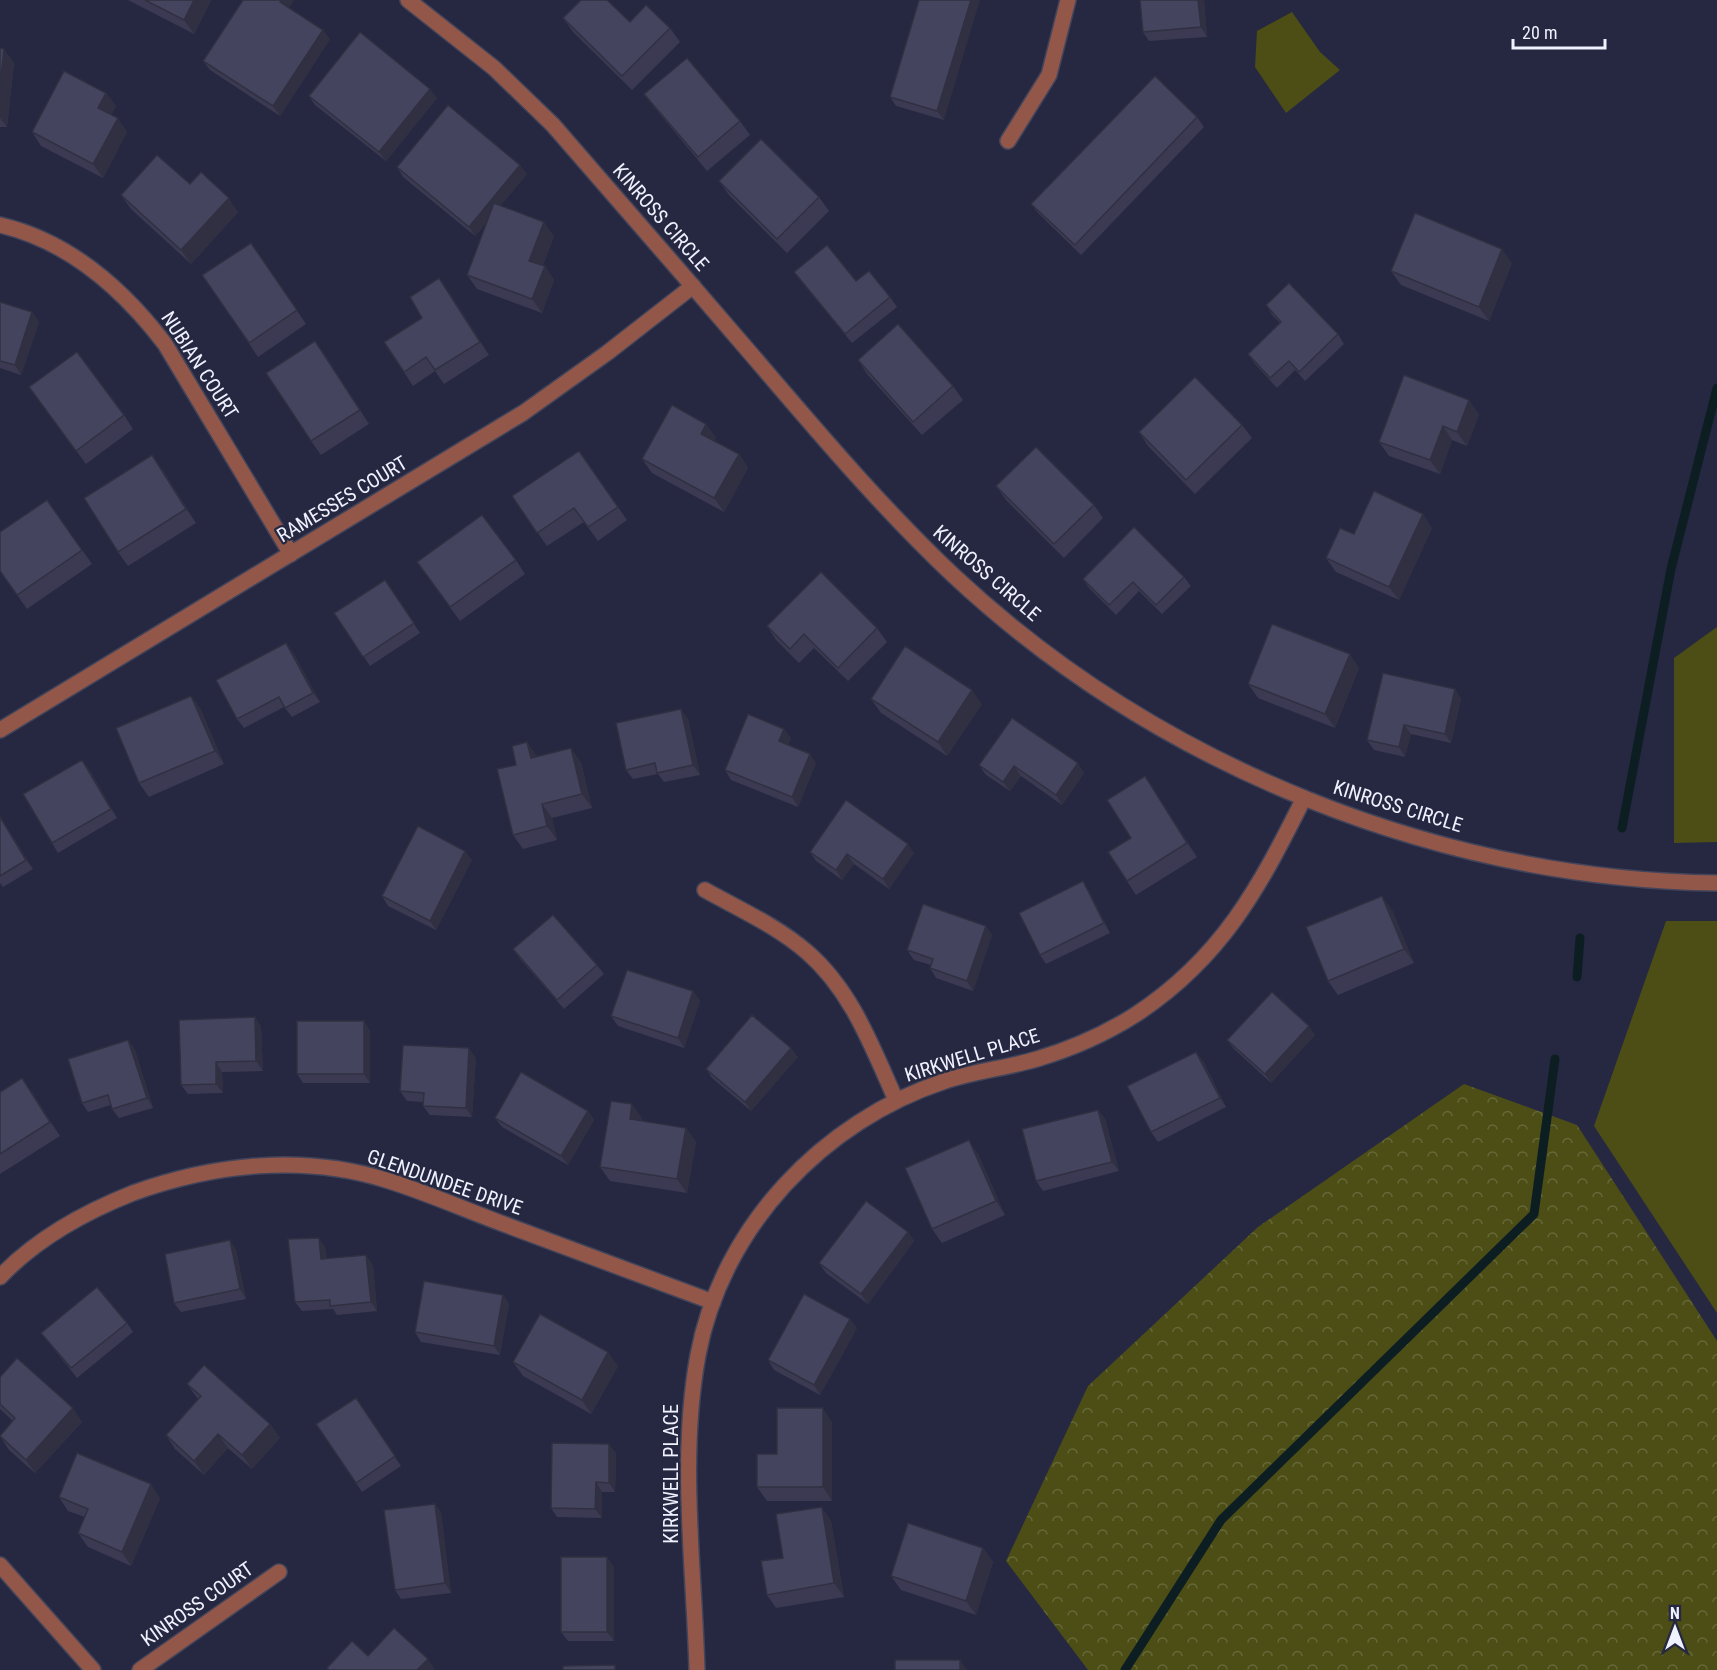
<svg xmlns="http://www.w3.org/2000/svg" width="1717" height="1670" viewBox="0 0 1717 1670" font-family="'Roboto Condensed',sans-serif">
	<defs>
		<pattern id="forest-crowns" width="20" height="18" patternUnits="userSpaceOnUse" patternTransform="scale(1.5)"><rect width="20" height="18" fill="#4c4e16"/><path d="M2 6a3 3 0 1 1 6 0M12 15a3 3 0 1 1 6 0" fill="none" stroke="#666839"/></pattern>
	</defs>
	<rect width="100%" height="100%" fill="#252840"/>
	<g fill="#4c4e16">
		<path d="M1292,12L1320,52L1340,70L1286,113L1255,67L1257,31Z"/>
		<path d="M1717,627V842L1674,843V658Z"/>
		<path d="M1666,921H1717V1313L1594,1126Z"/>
	</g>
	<path fill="url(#forest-crowns)" d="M1464,1084L1577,1125L1717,1341V1670H1088L1006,1561L1088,1386L1258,1227Z"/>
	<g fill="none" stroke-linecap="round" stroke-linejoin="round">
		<g stroke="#0d1e23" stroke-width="9">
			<path d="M1622,828L1671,569L1717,388"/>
			<path d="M1577,977L1580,938"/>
			<path d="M1125,1670L1221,1520L1534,1214L1555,1059"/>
		</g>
		<g stroke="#41445b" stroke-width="18">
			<g id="minor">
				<path d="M408,0L494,68L553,125C620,202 686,278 752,355C817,431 881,507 953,575C1157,766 1438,879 1717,883"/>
				<path d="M1008,141L1049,75L1068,0"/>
				<path d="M0,225C69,241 123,289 165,344L291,554"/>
				<path d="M0,730L523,413L607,353L693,286"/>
				<path d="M705,890C739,909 777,926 807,952C852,991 872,1047 896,1100"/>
				<path d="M0,1277C36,1239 85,1212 133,1193C214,1164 303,1154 386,1180C428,1193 468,1211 509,1226C577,1252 645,1277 713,1302"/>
				<path d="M0,1565L93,1670"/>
				<path d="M140,1670L279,1572"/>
				<path d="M697,1670C694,1566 679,1458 698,1355C722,1227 823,1121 945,1081C975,1071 1007,1068 1037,1059C1071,1049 1105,1034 1135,1015C1222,958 1259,888 1304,798"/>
			</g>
		</g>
		<use href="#minor" stroke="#925748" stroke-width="15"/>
	</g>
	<g fill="#3b3a52">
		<path d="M128,0H211L194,34Z"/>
		<path d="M919,0L944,120L896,106L890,97Z"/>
		<path d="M1140,0H1204L1207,37L1149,41L1143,32Z"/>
		<path d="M289,8L330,39L280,116L210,70L203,61Z"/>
		<path d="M563,18L630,22L670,28L680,42L632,90L573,32Z"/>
		<path d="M0,48L14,63L7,127H0Z"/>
		<path d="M106,93L116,106L111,115L127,132L103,178L41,146L32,132Z"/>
		<path d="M644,94L740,121L750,135L707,171L654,107Z"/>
		<path d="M309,96L437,98L386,161L315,105Z"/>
		<path d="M1197,117L1204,127L1081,255L1038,213L1031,204Z"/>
		<path d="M397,167L527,174L501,205L554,236L543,265L545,266L554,280L542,313L477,289L467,275L487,222L475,236L403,177Z"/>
		<path d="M719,181L819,197L829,211L787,253L729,195Z"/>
		<path d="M190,184L238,212L191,264L131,209L121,195Z"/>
		<path d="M251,243L306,324L258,357L202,275Z"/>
		<path d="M1512,263L1489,321L1401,285L1391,271Z"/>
		<path d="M794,272L856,281L890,297L897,307L852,343L801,281Z"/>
		<path d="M449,292L489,355L444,384L435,371L413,386L404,372L422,318Z"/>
		<path d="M0,302L32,312L39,322L21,375L0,368Z"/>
		<path d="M1266,305L1338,334L1344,344L1305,381L1295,370L1277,388L1254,363L1248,354L1280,323L1272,315Z"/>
		<path d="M325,355L369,424L321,455L311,441Z"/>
		<path d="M858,360L953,386L963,400L922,435L867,374Z"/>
		<path d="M29,387L124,415L133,429L86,464Z"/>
		<path d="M1479,414L1467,446L1452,440L1440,474L1389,456L1379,442Z"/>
		<path d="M1242,425L1252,438L1195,494L1148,446L1139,432Z"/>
		<path d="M716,437L714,441L739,454L748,468L724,512L652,473L642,459Z"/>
		<path d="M579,451L627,520L598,541L584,522L547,546L512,496Z"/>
		<path d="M162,469L196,523L128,566L118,552Z"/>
		<path d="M996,486L1094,505L1103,518L1064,558L1006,500Z"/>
		<path d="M47,500L92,564L27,609L0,571Z"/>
		<path d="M1432,528L1399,600L1336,572L1326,558L1354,534Z"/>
		<path d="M516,560L525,574L460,621L417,562Z"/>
		<path d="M1184,577L1191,586L1162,614L1139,591L1116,615L1089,588L1083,579Z"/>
		<path d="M385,580L420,633L370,666L334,613Z"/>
		<path d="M767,626L877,628L887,642L848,681L814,648L799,663L776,640Z"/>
		<path d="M293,652L320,702L292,717L284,707L244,728L237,719Z"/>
		<path d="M1359,668L1335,728L1258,698L1248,684Z"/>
		<path d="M1455,689L1461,699L1451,743L1411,734L1405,757L1374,750L1367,740Z"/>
		<path d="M191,696L201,710L224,764L149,797L139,783Z"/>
		<path d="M871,699L982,704L947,756L881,713Z"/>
		<path d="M1012,718L1084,773L1062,805L1021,776L1010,791L986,775L979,765Z"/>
		<path d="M688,719L700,775L664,782L658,774L633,779L626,770Z"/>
		<path d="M791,738L788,745L816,763L798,807L731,780L725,770Z"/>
		<path d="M537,756L581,762L592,808L552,818L557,840L523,849L513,835L516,765Z"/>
		<path d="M89,769L117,818L58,853L52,843Z"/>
		<path d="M1154,790L1197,857L1136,895L1127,881L1131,838Z"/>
		<path d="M0,816L33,869L3,887L0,883Z"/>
		<path d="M810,852L914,853L889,889L854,864L842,880L816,861Z"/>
		<path d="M472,860L436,930L388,906L382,896Z"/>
		<path d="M1089,891L1110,933L1046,964L1040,955Z"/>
		<path d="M1392,910L1414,963L1338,995L1328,981Z"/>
		<path d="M986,926L992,935L973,991L936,978L930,968L931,965L914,960L907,950Z"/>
		<path d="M513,949L597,965L604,974L564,1009L520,959Z"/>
		<path d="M693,991L700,1001L684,1048L618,1026L611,1016Z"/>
		<path d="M255,1017L261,1027L263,1071L222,1072L223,1093L188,1094L181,1085Z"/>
		<path d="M364,1021L370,1031V1083H303L297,1074Z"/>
		<path d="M1315,1035L1271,1083L1234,1049L1227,1040Z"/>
		<path d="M128,1040L135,1050L153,1108L119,1118L112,1109L111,1105L88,1112L82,1103Z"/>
		<path d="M798,1057L751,1111L712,1078L706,1069Z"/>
		<path d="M476,1058L472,1117L430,1115L423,1106V1102L407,1101L400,1091Z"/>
		<path d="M1203,1061L1226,1107L1158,1142L1151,1132Z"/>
		<path d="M0,1092H32L60,1136L0,1174Z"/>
		<path d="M1098,1110L1105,1119L1119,1171L1043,1191L1036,1181Z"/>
		<path d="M588,1111L594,1120L568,1165L502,1127L495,1118Z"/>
		<path d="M642,1118L641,1121L686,1128L696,1142L687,1193L610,1181L600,1167Z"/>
		<path d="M978,1154L1005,1215L942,1243L932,1229Z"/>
		<path d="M908,1232L914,1241L868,1304L826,1273L819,1263Z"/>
		<path d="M325,1247L327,1259L373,1265L377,1311L337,1315L333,1309L302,1311L295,1302Z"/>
		<path d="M236,1250L246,1299L181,1312L174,1303Z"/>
		<path d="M503,1295L509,1304L500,1355L421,1342L415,1332Z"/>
		<path d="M127,1323L133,1332L77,1378L41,1333Z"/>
		<path d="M857,1328L820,1395L774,1370L768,1360Z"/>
		<path d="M513,1362L618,1366L591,1414L523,1376Z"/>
		<path d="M0,1377L82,1422L35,1473L9,1450L0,1436L13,1421L0,1409Z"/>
		<path d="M187,1384L270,1424L280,1438L252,1469L228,1448L204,1475L175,1449L166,1435L198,1399Z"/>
		<path d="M356,1398L401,1466L362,1492L316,1424Z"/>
		<path d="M832,1422V1501H767L757,1487L777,1454Z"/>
		<path d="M616,1453L615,1492H602V1518L557,1517L551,1508Z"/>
		<path d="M59,1497L160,1498L131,1566L88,1547L78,1533L85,1517L68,1511Z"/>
		<path d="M435,1504L441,1513L451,1593L401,1599L395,1590Z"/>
		<path d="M831,1521L844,1597L776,1608L767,1595L783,1558Z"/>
		<path d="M983,1548L993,1562L976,1615L901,1590L891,1576Z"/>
		<path d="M614,1567V1641H568L561,1632Z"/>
	</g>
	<g fill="#303042">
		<path d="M194,0H211L194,34L184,20Z"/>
		<path d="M282,0H294L287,11L280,2Z"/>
		<path d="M971,0H980L944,120L937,111Z"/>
		<path d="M1198,0H1204L1207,37L1201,27Z"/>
		<path d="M323,30L330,39L280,116L273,106Z"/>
		<path d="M4,49L14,63L7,127L0,118V87Z"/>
		<path d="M430,89L437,98L386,161L379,152Z"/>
		<path d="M106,93L116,106L108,122L98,108Z"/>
		<path d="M118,118L127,132L103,178L93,164Z"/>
		<path d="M520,165L527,174L475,236L469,227Z"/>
		<path d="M229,198L238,212L191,264L181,250Z"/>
		<path d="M544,222L554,236L539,274L529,261Z"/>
		<path d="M1502,249L1512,263L1489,321L1479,307Z"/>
		<path d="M545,266L554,280L542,313L532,299Z"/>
		<path d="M439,278L449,292L489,355L480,342Z"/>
		<path d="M32,312L39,322L21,375L15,365Z"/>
		<path d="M315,341L325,355L369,424L360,410Z"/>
		<path d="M1469,400L1479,414L1467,446L1457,432Z"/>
		<path d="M706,424L716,437L711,448L701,434Z"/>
		<path d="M1443,426L1452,440L1440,474L1430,460Z"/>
		<path d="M739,454L748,468L724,512L714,498Z"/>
		<path d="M152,455L162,469L196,523L186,509Z"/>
		<path d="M1423,514L1432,528L1399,600L1389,587Z"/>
		<path d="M286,643L293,652L320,702L313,693Z"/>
		<path d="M1350,654L1359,668L1335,728L1325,714Z"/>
		<path d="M1455,689L1461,699L1451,743L1445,734Z"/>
		<path d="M972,690L982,704L947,756L938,742Z"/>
		<path d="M191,696L201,710L224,764L215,751Z"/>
		<path d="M681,709L688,719L700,775L693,765Z"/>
		<path d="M1404,725L1411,734L1405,757L1399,747Z"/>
		<path d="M784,729L791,738L785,751L779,741Z"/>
		<path d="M527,742L537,756L541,772L531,758Z"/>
		<path d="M571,748L581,762L592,808L582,794Z"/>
		<path d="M810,754L816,763L798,807L792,797Z"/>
		<path d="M82,760L89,769L117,818L111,809Z"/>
		<path d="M1078,763L1084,773L1062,805L1056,795Z"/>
		<path d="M1014,766L1021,776L1010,791L1003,782Z"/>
		<path d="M1145,776L1154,790L1197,857L1187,843Z"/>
		<path d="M542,804L552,818L557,840L547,826Z"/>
		<path d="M0,816L33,869L26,860Z"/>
		<path d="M908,844L914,853L889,889L883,879Z"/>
		<path d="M465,851L472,860L436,930L430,921Z"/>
		<path d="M847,854L854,864L842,880L836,870Z"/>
		<path d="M1083,881L1089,891L1110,933L1104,923Z"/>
		<path d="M1382,896L1392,910L1414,963L1404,949Z"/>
		<path d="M986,926L992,935L973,991L967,981Z"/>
		<path d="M693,991L700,1001L684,1048L678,1038Z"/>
		<path d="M255,1017L261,1027L263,1071L256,1061Z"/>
		<path d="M364,1021L370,1031V1083L364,1074Z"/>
		<path d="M1309,1026L1315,1035L1271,1083L1265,1074Z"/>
		<path d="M128,1040L135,1050L153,1108L147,1098Z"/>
		<path d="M469,1048L476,1058L472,1117L466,1108Z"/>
		<path d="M791,1048L798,1057L751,1111L745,1102Z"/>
		<path d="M1196,1052L1203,1061L1226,1107L1220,1098Z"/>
		<path d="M216,1062L222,1072L223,1093L216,1084Z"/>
		<path d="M22,1078L32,1092L60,1136L50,1122Z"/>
		<path d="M632,1104L642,1118L639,1133L630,1119Z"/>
		<path d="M1098,1110L1105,1119L1119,1171L1112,1162Z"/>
		<path d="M588,1111L594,1120L568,1165L561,1156Z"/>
		<path d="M686,1128L696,1142L687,1193L677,1179Z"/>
		<path d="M969,1140L978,1154L1005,1215L996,1201Z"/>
		<path d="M908,1232L914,1241L868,1304L861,1294Z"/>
		<path d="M319,1238L325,1247L328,1269L321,1259Z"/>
		<path d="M230,1240L236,1250L246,1299L240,1289Z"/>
		<path d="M366,1255L373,1265L377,1311L371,1302Z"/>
		<path d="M503,1295L509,1304L500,1355L494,1346Z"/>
		<path d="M850,1319L857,1328L820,1395L814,1385Z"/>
		<path d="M608,1352L618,1366L591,1414L582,1400Z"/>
		<path d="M73,1408L82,1422L35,1473L26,1460Z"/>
		<path d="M823,1408L832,1422V1501L823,1487Z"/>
		<path d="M270,1424L280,1438L252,1469L242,1455Z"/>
		<path d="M218,1434L228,1448L204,1475L194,1461Z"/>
		<path d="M609,1444L616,1453L615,1492L609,1483Z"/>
		<path d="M596,1482L602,1492V1518L595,1509Z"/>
		<path d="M151,1484L160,1498L131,1566L122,1552Z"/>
		<path d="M435,1504L441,1513L451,1593L445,1583Z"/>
		<path d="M822,1507L831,1521L844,1597L834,1583Z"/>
		<path d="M983,1548L993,1562L976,1615L966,1601Z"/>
		<path d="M607,1557L614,1567V1641L607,1632Z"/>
		<path d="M428,1659L435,1670H417Z"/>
		<path d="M960,1660L967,1670H960Z"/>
	</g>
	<g fill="#45445f" stroke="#303042" stroke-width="1.5">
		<path d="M145,0H194L184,20Z"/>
		<path d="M243,0H282L280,2L323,30L273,106L203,61Z"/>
		<path d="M581,0H607L630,22L646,5L670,28L622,76L563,18Z"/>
		<path d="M919,0H971L937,111L890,97Z"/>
		<path d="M1140,0H1198L1201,27L1143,32Z"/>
		<path d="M360,32L430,89L379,152L309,96Z"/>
		<path d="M0,48L4,49L0,87Z"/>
		<path d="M687,58L740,121L698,157L644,94Z"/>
		<path d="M64,71L106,93L98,108L118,118L93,164L32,132Z"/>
		<path d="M1155,76L1197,117L1075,245L1031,204Z"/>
		<path d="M448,105L520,165L469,227L397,167Z"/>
		<path d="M761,139L819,197L777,239L719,181Z"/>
		<path d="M157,155L190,184L201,172L229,198L181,250L121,195Z"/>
		<path d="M494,203L544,222L529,261L545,266L532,299L467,275Z"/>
		<path d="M1415,213L1502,249L1479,307L1391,271Z"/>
		<path d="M251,243L297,310L249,343L202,275Z"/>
		<path d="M827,245L856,281L869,271L890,297L845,334L794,272Z"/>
		<path d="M439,278L480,342L435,370L426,357L404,372L384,342L422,318L410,297Z"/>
		<path d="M1289,283L1338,334L1299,372L1289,361L1270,378L1248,354L1281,322L1266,305Z"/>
		<path d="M0,302L32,312L15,365L0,361Z"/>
		<path d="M898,324L953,386L913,422L858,360Z"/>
		<path d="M315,341L360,410L311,441L266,373Z"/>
		<path d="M77,352L124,415L76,451L29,387Z"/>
		<path d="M1404,375L1469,400L1457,432L1443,426L1430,460L1379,442Z"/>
		<path d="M1195,377L1242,425L1186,480L1139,432Z"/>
		<path d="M672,405L706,424L701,434L739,454L714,498L642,459Z"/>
		<path d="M1036,447L1094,505L1054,544L996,486Z"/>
		<path d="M579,451L618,507L588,527L574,508L537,533L512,496Z"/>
		<path d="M152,455L186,509L118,552L84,498Z"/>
		<path d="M1374,491L1423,514L1389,587L1326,558L1340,528L1354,534Z"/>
		<path d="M47,500L82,550L17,595L0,571V532Z"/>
		<path d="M482,515L516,560L450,607L417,562Z"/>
		<path d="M1134,527L1184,577L1156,605L1133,582L1109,605L1083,579Z"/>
		<path d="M821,572L877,628L838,668L804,634L790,649L767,626Z"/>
		<path d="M385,580L414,623L363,657L334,613Z"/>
		<path d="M1272,624L1350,654L1325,714L1248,684Z"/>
		<path d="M286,643L313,693L285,708L279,697L237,719L216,680Z"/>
		<path d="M905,646L972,690L938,742L871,699Z"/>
		<path d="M1383,673L1455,689L1445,734L1404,725L1399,747L1367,740Z"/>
		<path d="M191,696L215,751L139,783L116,728Z"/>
		<path d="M681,709L693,765L657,773L655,763L626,770L616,723Z"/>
		<path d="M748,714L784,729L779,741L810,754L792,797L725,770Z"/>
		<path d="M1012,718L1078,763L1056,795L1014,766L1003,782L979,765Z"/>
		<path d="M527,742L531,758L571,748L582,794L542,804L547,826L513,835L497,769L516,765L512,746Z"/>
		<path d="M82,760L111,809L52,843L23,794Z"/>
		<path d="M1145,776L1187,843L1127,881L1108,852L1131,838L1107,800Z"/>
		<path d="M846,800L908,844L883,879L847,854L836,870L810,852Z"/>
		<path d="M0,817L26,860L0,876Z"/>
		<path d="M418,826L465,851L430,921L382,896Z"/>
		<path d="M1083,881L1104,923L1040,955L1019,913Z"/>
		<path d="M1382,896L1404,949L1328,981L1306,927Z"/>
		<path d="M923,904L986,926L967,981L930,968L933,959L907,950Z"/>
		<path d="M553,915L597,965L557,1000L513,949Z"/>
		<path d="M627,970L693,991L678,1038L611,1016Z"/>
		<path d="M1272,992L1309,1026L1265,1074L1227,1040Z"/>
		<path d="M752,1015L791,1048L745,1102L706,1069Z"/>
		<path d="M255,1017L256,1061L216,1062V1084L181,1085L179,1020Z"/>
		<rect x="297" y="1021" width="67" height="53"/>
		<path d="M128,1040L147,1098L112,1109L108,1095L82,1103L68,1059Z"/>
		<path d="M403,1045L469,1048L466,1108L423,1106L424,1093L400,1091Z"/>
		<path d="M1196,1052L1220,1098L1151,1132L1127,1086Z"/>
		<path d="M521,1072L588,1111L561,1156L495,1118Z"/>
		<path d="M22,1078L50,1122L0,1154V1092Z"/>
		<path d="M611,1101L632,1104L630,1119L686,1128L677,1179L600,1167Z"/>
		<path d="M1098,1110L1112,1162L1036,1181L1022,1129Z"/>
		<path d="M969,1140L996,1201L932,1229L905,1168Z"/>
		<path d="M866,1201L908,1232L861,1294L819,1263Z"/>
		<path d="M319,1238L321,1259L366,1255L371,1302L330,1306V1300L295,1302L288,1239Z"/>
		<path d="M230,1240L240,1289L174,1303L165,1254Z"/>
		<path d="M424,1281L503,1295L494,1346L415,1332Z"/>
		<path d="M97,1287L127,1323L71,1368L41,1333Z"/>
		<path d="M804,1294L850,1319L814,1385L768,1360Z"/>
		<path d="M540,1314L608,1352L582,1400L513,1362Z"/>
		<path d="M17,1358L73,1408L26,1460L0,1436L15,1418L0,1404V1377Z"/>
		<path d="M204,1365L270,1424L242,1455L218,1434L194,1461L166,1435L201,1396L187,1384Z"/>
		<path d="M356,1398L395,1456L356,1483L316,1424Z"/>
		<path d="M777,1408H823V1487H757V1454H777Z"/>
		<path d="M552,1443L609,1444V1483L596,1482L595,1509L551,1508Z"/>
		<path d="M77,1453L151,1484L122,1552L78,1533L88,1509L59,1497Z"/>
		<path d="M435,1504L445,1583L395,1590L384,1510Z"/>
		<path d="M822,1507L834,1583L767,1595L761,1561L783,1558L776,1514Z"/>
		<path d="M908,1523L983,1548L966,1601L891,1576Z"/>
		<rect x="561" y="1557" width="46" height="75"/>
		<path d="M394,1628L428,1659L417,1670H329L327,1668L352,1641L368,1656Z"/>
		<rect x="895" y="1660" width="65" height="10"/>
		<path d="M615,1665V1670H563V1666Z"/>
	</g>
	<g text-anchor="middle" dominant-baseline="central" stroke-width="4.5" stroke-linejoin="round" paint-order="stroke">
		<g font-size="20" fill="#eff1ff" stroke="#252840">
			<text transform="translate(661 217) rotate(49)">KINROSS CIRCLE</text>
			<text transform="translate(200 365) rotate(57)">NUBIAN COURT</text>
			<text transform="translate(342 499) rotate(-31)">RAMESSES COURT</text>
			<text transform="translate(987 573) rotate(41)">KINROSS CIRCLE</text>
			<text transform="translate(1398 806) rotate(17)">KINROSS CIRCLE</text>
			<text transform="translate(972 1055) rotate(-17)">KIRKWELL PLACE</text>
			<text transform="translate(445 1182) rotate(19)">GLENDUNDEE DRIVE</text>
			<text transform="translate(671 1474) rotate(-90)">KIRKWELL PLACE</text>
			<text transform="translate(197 1604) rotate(-35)">KINROSS COURT</text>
		</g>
	</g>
	<g transform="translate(1675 1628)" stroke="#252840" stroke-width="4.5" paint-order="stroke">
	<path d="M0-4.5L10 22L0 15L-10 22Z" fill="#eff1ff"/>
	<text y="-9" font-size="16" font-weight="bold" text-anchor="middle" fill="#eff1ff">N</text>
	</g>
	<path d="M1513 39v9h92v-9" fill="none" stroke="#eff1ff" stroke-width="3"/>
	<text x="1522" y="39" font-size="18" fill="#eff1ff" stroke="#252840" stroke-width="4.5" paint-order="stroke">20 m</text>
</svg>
